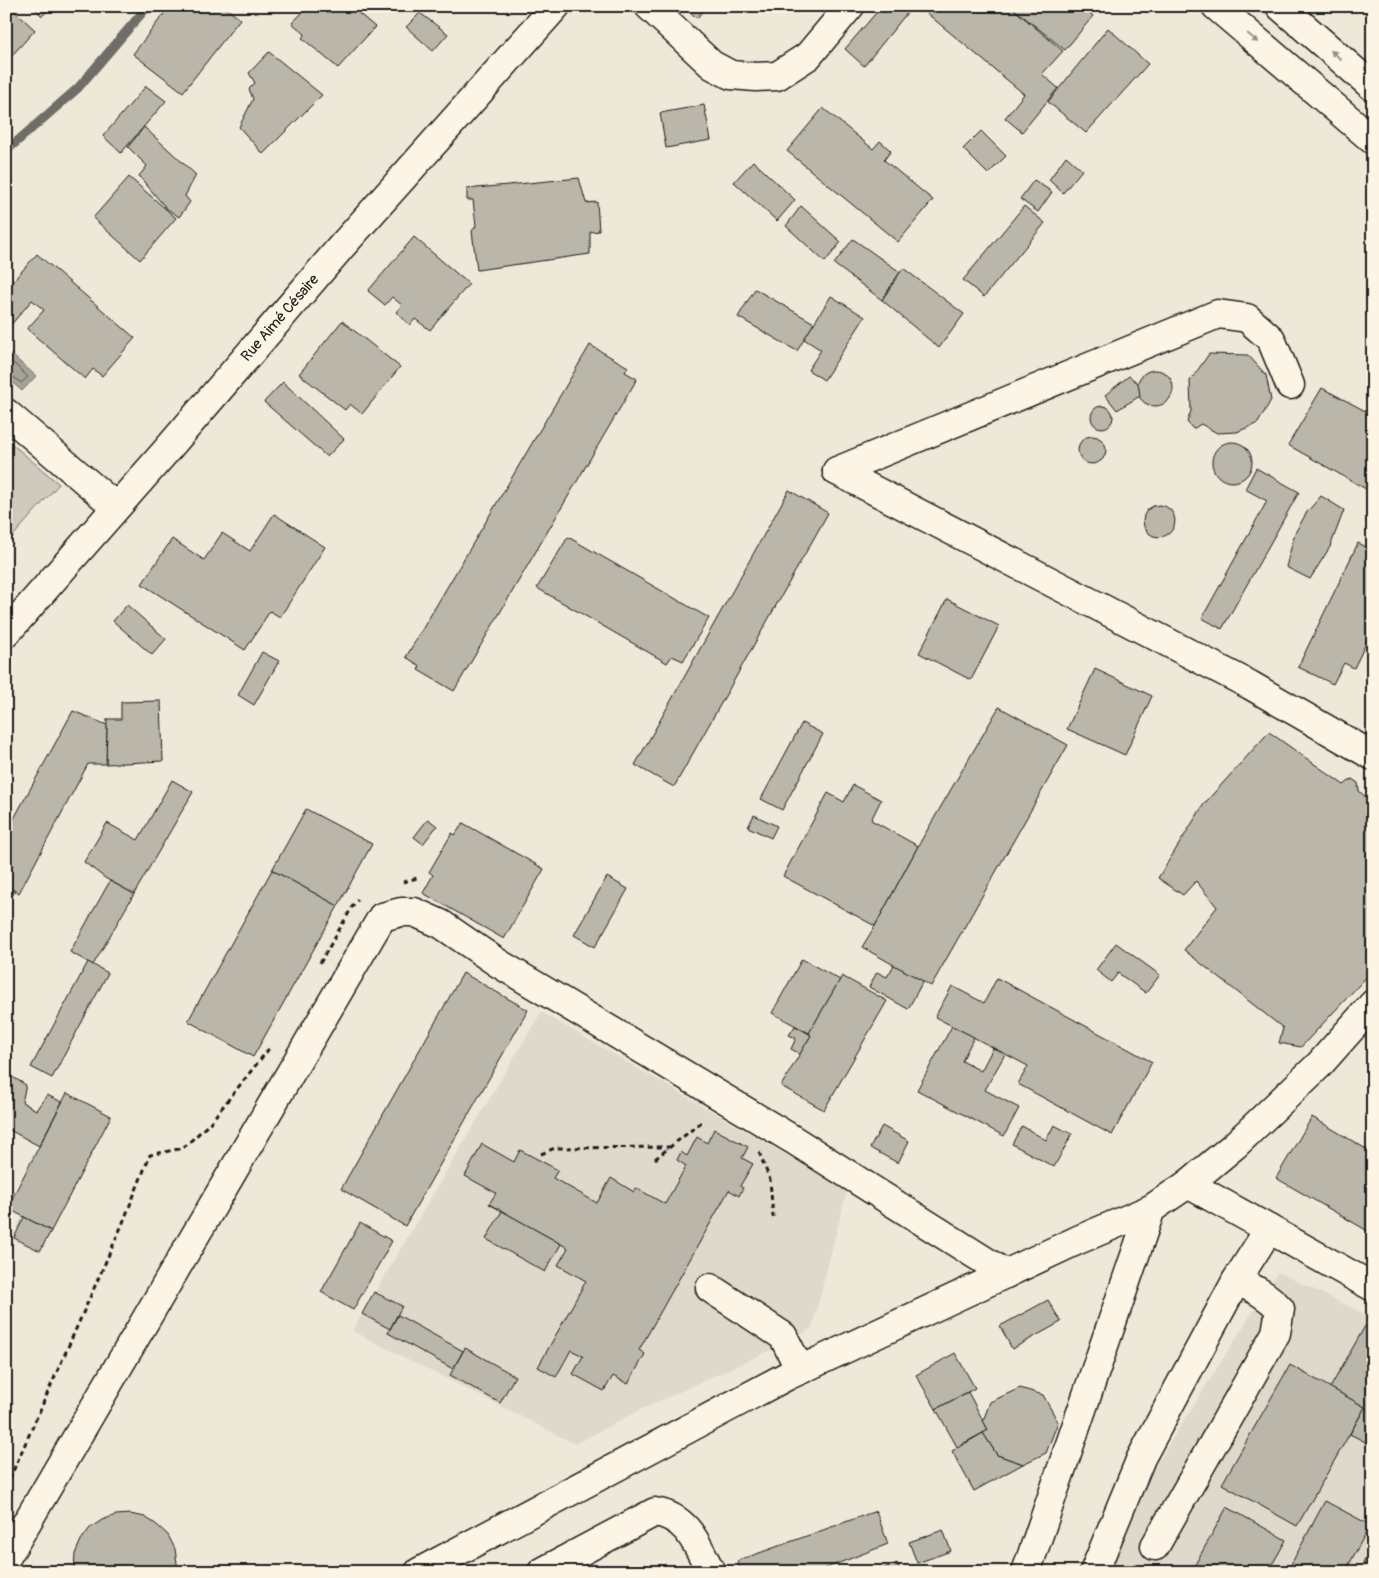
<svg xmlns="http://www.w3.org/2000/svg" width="1379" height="1578" viewBox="0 0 1379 1578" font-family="Pangolin,sans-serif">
	<rect width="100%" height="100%" fill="#eee8d9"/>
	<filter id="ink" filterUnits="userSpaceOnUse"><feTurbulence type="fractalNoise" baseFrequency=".02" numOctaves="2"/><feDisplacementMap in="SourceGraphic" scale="10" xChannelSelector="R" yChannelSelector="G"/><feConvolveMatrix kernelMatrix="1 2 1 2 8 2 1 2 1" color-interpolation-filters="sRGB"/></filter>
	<g filter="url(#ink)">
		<g fill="#ded9cb">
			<path d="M541,1012L847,1190L812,1328L797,1337L775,1348L640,1410L575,1444L352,1331Z"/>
			<path d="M1278,1272L1373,1318V1572H1088Z"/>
		</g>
		<path fill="#cfcabd" stroke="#76736c" d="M6,439L59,484L6,544Z"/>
		<path fill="#a7a299" stroke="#6f6c67" d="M6,350L36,376L22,391L6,377Z"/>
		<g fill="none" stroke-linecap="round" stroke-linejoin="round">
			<path stroke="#54524e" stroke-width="1" d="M6,356L28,377L21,383L11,375L6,374"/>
			<path stroke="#6f6c67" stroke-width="9" d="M6,151L78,88L148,6"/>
		</g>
		<g fill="#bab6aa" stroke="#1c1c1c">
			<path d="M6,6H9L35,30L6,62Z"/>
			<path d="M35,6H53L42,16L34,8Z"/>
			<path d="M170,6H223L240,19L183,92L133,54Z"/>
			<path d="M309,6H350L375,27L338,68L302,38L305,34L292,23Z"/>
			<path d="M420,6H430L426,11Z"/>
			<path d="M681,6H707L697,18Z"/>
			<path d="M803,6H812L807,12Z"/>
			<path d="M882,6H907L911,8L864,66L845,49Z"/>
			<path d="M918,6H1010L1063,51L1042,74L1058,88L1022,132L1005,118L1024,94Z"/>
			<path d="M1016,6H1081L1093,16L1065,50L1014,9Z"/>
			<path d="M420,13L448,34L433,51L406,27Z"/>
			<path d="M1108,28L1148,64L1086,133L1048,102Z"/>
			<path d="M269,52L322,95L263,154L239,127L253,99L249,89L255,83L249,73Z"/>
			<path d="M146,86L166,101L121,153L103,136Z"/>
			<path d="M704,105L711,140L666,148L660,113Z"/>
			<path d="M823,108L873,149L880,141L891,151L884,160L933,200L898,242L787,151Z"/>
			<path d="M144,127L196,175L185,196L190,202L179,217L166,208L139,176L147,166L128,147Z"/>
			<path d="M981,131L1006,156L988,174L963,149Z"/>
			<path d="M1066,156L1082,170L1063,193L1049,180Z"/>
			<path d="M753,161L795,200L777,221L734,182Z"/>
			<path d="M129,177L176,218L140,260L93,218Z"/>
			<path d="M579,178L586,203L597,202L599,231L590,232V254L477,270L472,231L476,226L473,200H467V189Z"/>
			<path d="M1034,180L1052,192L1038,212L1020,199Z"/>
			<path d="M801,206L841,242L825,262L786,226Z"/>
			<path d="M1024,206L1045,223L984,297L963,280Z"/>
			<path d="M414,237L469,284L430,330L415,319L410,325L396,312L402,305L392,297L385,305L368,291Z"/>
			<path d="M853,239L900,272L882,300L834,264Z"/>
			<path d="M37,254L135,338L102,376L93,369L85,379L27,329L44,310L32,300L10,326L6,323V289Z"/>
			<path d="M903,268L964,314L939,348L882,300Z"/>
			<path d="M755,289L814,323L797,351L738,317Z"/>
			<path d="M831,296L865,317L824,380L808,370L821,350L804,339Z"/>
			<path d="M342,321L400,367L362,414L350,404L345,410L299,374Z"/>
			<path d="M590,345L628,367L625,372L637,379L454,691L418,670L420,666L406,657Z"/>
			<path d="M1209,354L1248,355L1266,375L1271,400L1258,423L1237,432L1217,433L1201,424L1193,429L1187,422L1191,411L1190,381Z"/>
			<circle cx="1155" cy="388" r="18"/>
			<path d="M1129,376L1138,383L1140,396L1117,410L1105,395Z"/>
			<path d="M283,382L344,439L327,457L264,402Z"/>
			<path d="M1322,388L1373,415V493L1288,445Z"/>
			<circle cx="1102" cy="417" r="11"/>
			<circle cx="1092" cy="450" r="14"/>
			<circle cx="1232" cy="462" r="20"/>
			<path d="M1256,468L1299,492L1222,629L1202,618L1267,501L1245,489Z"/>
			<path d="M789,490L828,513L674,787L635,765Z"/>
			<path d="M1321,496L1344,510L1330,547L1310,579L1286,567L1295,533L1307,512Z"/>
			<circle cx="1159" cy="521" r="16"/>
			<path d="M274,514L325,547L280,617L270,611L245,650L142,584L172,539L204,560L222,533L250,551Z"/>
			<path d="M568,537L709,618L683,661L672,656L667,663L537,588Z"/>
			<path d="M1358,543L1373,550V629L1354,668L1344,663L1333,684L1298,667Z"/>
			<path d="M947,599L999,626L971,680L919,653Z"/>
			<path d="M127,605L166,639L152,655L113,621Z"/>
			<path d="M262,652L279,661L254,705L238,695Z"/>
			<path d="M1095,669L1152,696L1125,755L1067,729Z"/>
			<path d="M161,701L163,761L106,764L107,719H121V702Z"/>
			<path d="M999,707L1068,745L931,986L862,947L875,926L918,846Z"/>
			<path d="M73,711L107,725L106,764H88L19,893L6,886V833Z"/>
			<path d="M802,723L823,734L782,810L761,799Z"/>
			<path d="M1269,732L1344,785L1352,779L1358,783L1359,791L1373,803V970L1301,1047L1279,1043L1283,1028L1184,950L1217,907L1196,881L1183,895L1158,878L1204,804Z"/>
			<path d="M172,780L193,792L134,894L105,878L84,862L107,823L138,840Z"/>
			<path d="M853,785L881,800L871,820L918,846L875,926L783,876L828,793L844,802Z"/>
			<path d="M306,809L372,844L338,906L272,870Z"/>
			<path d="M754,815L777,826L771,838L748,827Z"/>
			<path d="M428,819L437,826L423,844L414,837Z"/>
			<path d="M463,823L544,869L504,939L423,893L433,875L429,872L452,833L455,835Z"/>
			<path d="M272,870L338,906L253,1057L188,1021Z"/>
			<path d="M607,877L628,889L595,947L574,935Z"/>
			<path d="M110,881L134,894L93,965L70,952Z"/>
			<path d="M6,886L15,891L6,907Z"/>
			<path d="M1116,943L1160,975L1146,993L1118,973L1111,982L1096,970Z"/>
			<path d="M802,959L840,980L809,1033L772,1013Z"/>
			<path d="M88,962L108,973L52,1078L31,1067Z"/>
			<path d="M894,965L923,981L908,1009L869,987L877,972L887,977Z"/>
			<path d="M463,973L528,1010L405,1226L341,1189Z"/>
			<path d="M842,976L887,1001L824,1110L781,1086L811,1035L809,1033Z"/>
			<path d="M997,978L1152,1062L1112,1135L1018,1084L1028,1066L935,1017L952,986L984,1003Z"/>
			<path d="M795,1026L811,1035L800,1054L791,1049L796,1038L789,1035Z"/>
			<path d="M952,1026L974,1037L962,1061L981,1071L993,1048L1005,1054L985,1090L1019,1108L1004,1136L917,1090Z"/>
			<path d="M6,1073L26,1085L22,1102L36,1110L47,1095L62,1102L39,1146L6,1128Z"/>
			<path d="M67,1093L111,1116L51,1231L7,1208Z"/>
			<path d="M1312,1117L1373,1153V1234L1276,1178Z"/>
			<path d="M1054,1125L1072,1134L1054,1167L1012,1144L1022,1126L1046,1140Z"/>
			<path d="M882,1126L909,1141L898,1163L870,1148Z"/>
			<path d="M714,1129L748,1147L742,1158L753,1164L740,1186L743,1188L739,1196L729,1190L639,1350L645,1354L628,1384L613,1376L604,1391L573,1374L583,1356L571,1350L556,1377L538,1367L586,1281L558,1265L568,1248L489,1204L496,1193L465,1176L482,1144L514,1162L520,1150L558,1170L553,1178L597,1203L611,1178L634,1192L636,1188L665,1204L686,1166L677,1160L681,1152L687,1156L697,1137L707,1143Z"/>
			<path d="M502,1211L561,1244L545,1272L486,1239Z"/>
			<path d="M24,1217L51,1231L40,1251L14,1238Z"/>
			<path d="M360,1223L392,1241L353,1310L321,1292Z"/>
			<path d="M374,1292L402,1306L390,1329L362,1314Z"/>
			<path d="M1048,1300L1061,1322L1012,1349L1000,1326Z"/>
			<path d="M398,1315L463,1351L453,1369L388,1333Z"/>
			<path d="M1365,1326L1373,1330V1446L1350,1434L1365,1407L1330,1388Z"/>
			<path d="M465,1348L515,1376L500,1403L450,1375Z"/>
			<path d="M955,1353L975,1388L936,1409L916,1375Z"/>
			<path d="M1290,1365L1365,1407L1297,1526L1222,1484Z"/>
			<path d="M1020,1388L1043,1395L1058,1422L1046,1453L1023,1464L997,1455L983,1433L988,1430L983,1421L990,1402Z"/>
			<path d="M968,1392L988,1430L957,1447L936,1409Z"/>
			<path d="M983,1433L997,1455L1023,1464L974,1491L952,1451Z"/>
			<path d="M1325,1501L1370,1525L1345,1572H1287Z"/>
			<path d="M1227,1507L1286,1540L1268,1572H1191Z"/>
			<path d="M876,1511L888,1544L816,1572H742L737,1561Z"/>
			<path d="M130,1514L145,1517L157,1525L168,1535L175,1549L177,1563L176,1572H74L75,1554L81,1540L90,1528L102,1520L116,1515Z"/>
			<path d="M943,1530L951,1551L917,1563L909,1542Z"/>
			<path d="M1373,1546V1568L1363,1563Z"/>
			<path d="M897,1563L901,1572H874Z"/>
		</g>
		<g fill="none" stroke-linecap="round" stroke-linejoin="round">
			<g stroke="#1c1c1c" stroke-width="31">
				<g id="minor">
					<path d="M649,6L712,65L731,75L756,77L777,76L808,56L850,6"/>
					<path d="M6,413L116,507"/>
					<path d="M837,471L1250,685L1373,756"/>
					<path d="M837,471L1218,314L1247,318L1271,339L1290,385"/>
					<path d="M6,633L166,451L341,247L556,6"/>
					<path d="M1188,1184L1373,1287"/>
					<path d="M710,1288L783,1336L800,1370"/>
					<path d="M1155,1546L1276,1333L1280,1309C1267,1295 1254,1288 1236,1281"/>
					<path d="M6,1558L382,917L401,912H414L441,924L498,963L792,1139L1006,1274"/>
					<path d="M419,1572L787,1376L1078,1240L1151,1209L1188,1184L1235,1145L1319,1065L1373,1004"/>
					<path d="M542,1572L655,1512C688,1517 697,1545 711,1572"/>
					<path d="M1026,1572L1151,1209"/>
					<path d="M1094,1572L1141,1458L1236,1281L1269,1229"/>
				</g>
			</g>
			<g stroke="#1c1c1c" stroke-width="31">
				<g id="major">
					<path d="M1216,6L1373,140"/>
					<path d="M1280,6L1373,87"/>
				</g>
			</g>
			<g stroke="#1c1c1c" stroke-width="3" stroke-dasharray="5 4" stroke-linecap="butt">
				<path d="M403,882L417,878"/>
				<path d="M320,963L355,902L358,900"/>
				<path d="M759,1152L770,1180L773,1217"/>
				<path d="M541,1154L555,1148L669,1147"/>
				<path d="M655,1159L704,1120"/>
				<path d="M6,1487L122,1225L150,1155L183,1148L209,1124L271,1046"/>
			</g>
			<use href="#minor" stroke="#fcf5e5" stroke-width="28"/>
			<use href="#major" stroke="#fcf5e5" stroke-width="28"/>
		</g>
		<defs><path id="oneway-solid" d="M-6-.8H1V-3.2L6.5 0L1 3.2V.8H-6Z" transform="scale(1.25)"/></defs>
		<g fill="#97938b">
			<use href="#oneway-solid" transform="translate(1253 38) rotate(40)"/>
			<use href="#oneway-solid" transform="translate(1336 55) rotate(-139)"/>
		</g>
	</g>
	<g text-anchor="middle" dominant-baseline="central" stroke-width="4" stroke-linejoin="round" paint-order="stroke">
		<g font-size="15" fill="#1c1c1c" stroke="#fcf5e5">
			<text transform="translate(280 318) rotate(-49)">Rue Aimé Césaire</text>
		</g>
	</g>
	<rect width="1379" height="1578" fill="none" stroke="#fcf5e5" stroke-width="25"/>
	<rect x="12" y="12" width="1354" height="1553" fill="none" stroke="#1c1c1c" stroke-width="2" filter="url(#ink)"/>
</svg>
